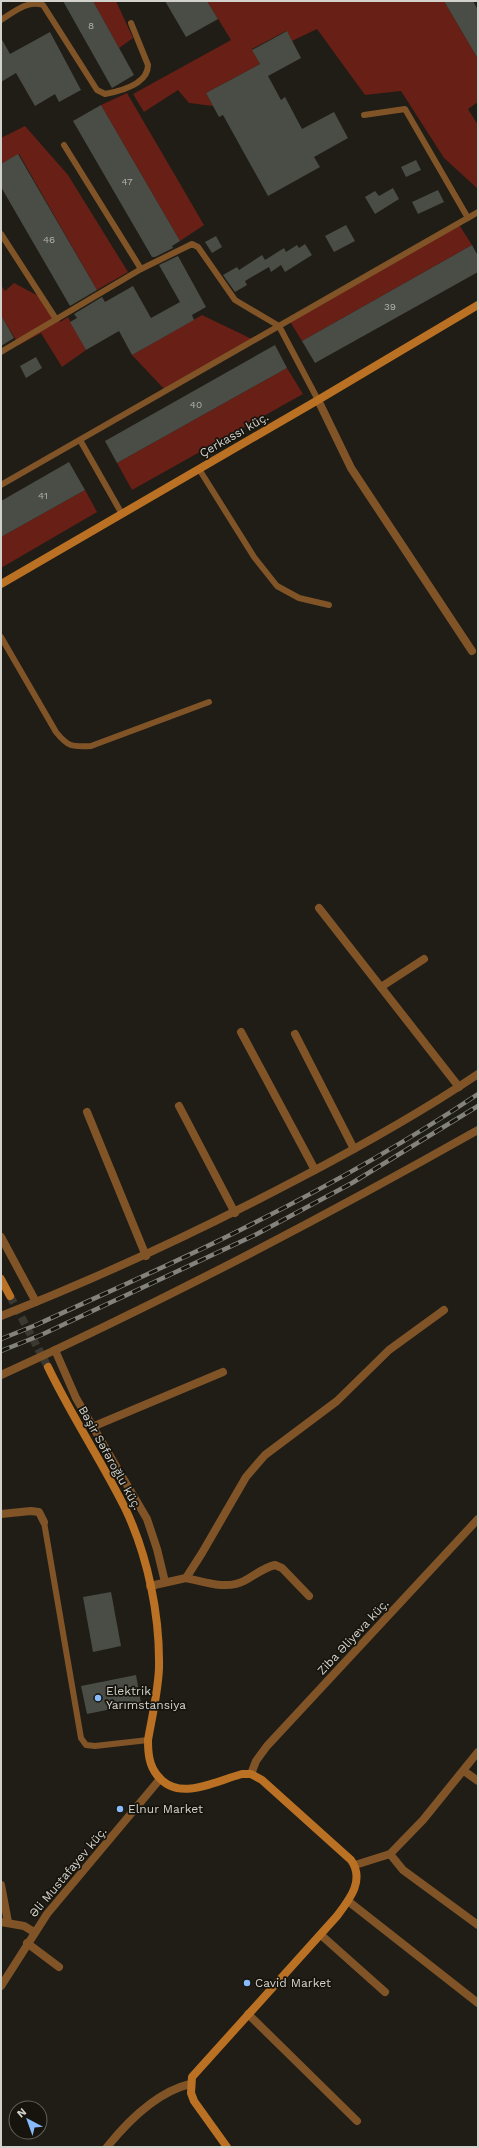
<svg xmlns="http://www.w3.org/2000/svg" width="479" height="2148" viewBox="0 0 479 2148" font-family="'Work Sans',sans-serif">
	<rect width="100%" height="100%" fill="#1f1d16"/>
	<g fill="#671f16">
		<path d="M93,1H116L133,38L119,48Z"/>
		<path d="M207,1H444L478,59V102L468,109L478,125V189L444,158L401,91L365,95L317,29L292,41L286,31L252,49L260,64L206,93L213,106L189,103L178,90L144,112L133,94L231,40Z"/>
		<path d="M127,93L204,225L180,241L101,105Z"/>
		<path d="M25,126L68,175L128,272L97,290L19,154L1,164V138Z"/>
		<path d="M458,223L472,245L302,341L289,320Z"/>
		<path d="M14,283L46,300L60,322L68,317L86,350L62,367L41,333L19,345L1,315V285L5,291Z"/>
		<path d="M202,315L254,340L166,391L132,355Z"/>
		<path d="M287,368L303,394L132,490L117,463Z"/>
		<path d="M85,490L97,512L1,568V537Z"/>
	</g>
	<g fill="#4a4d45">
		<path d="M63,1H93L134,75L112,88Z"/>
		<path d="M165,1H207L218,19L186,37Z"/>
		<path d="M444,1H473L478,10V59Z"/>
		<path d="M287,31L301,58L268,76L281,100L285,97L302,129L334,112L348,138L314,157L320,167L268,196L223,115L219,117L206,93L260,64L252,50Z"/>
		<path d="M50,32L81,90L59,102L55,94L35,106L16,73L1,82V38L10,54Z"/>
		<path d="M101,105L180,241L172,246L173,248L155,257H152L73,121Z"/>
		<path d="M18,154L97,290L70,306L1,187V164Z"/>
		<path d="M416,160L421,170L406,177L401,167Z"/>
		<path d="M393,188L399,199L375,214L365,197L375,191L379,196Z"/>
		<path d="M438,190L444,202L418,214L412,202Z"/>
		<path d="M346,225L355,241L334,252L325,236Z"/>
		<path d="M216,236L222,247L212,253L205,242Z"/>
		<path d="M305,244L312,255L285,272L281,265L271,272L269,267L245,281L247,285L235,292L223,275L237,267L239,270L262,255L265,260L284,248L286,252L297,245L299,248Z"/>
		<path d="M472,245L478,256V272L315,363L302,341Z"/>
		<path d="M178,256L206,307L192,315L194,320L132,355L119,331L86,350L70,322L77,318L74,314L102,297L105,302L133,286L151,318L180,302L159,265Z"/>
		<path d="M1,315L14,338L1,346Z"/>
		<path d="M275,345L287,368L117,463L105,441Z"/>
		<path d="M36,357L42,368L26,378L20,366Z"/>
		<path d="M69,462L85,490L1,537V501Z"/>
		<path d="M111,1592L121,1646L93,1652L83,1597Z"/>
		<path d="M136,1675L141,1703L87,1714L81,1686Z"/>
	</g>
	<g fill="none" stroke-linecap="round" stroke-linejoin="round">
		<path stroke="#3a3831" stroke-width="8" stroke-dasharray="8 4" stroke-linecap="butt" d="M10,1296L48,1367"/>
		<g stroke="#815428" stroke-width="6">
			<path d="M1,20C14,12 27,0 43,5L97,90L105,94C121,91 148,84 148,65L131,23"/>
			<path d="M364,115L405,109L468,218"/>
			<path d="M64,145L141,269"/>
			<path d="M1,234L56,319"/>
			<path d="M1,352L141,269L192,244L198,247L235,300L279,326L318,400"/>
			<path d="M80,440L122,514"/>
			<path d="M199,469L254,557L277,586L299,598L329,605"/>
			<path d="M1,485L478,212"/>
			<path d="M1,637L56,732C68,747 72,747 91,746L209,702"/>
			<path d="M44,1522L81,1738L86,1745L95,1746L148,1740"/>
		</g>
		<g stroke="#815428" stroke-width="8">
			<path d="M318,400L351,468L472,651"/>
			<path d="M319,908L459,1087"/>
			<path d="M381,987L424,959"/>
			<path d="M241,1032L315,1170"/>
			<path d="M295,1034L354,1149"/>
			<path d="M179,1106L235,1213"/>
			<path d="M87,1112L146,1256"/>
			<path d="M1,1237L36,1302"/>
			<path d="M1,1316C103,1276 201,1230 298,1179C359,1147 420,1113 478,1074"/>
			<path d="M55,1350L76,1398L147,1519L157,1549L165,1582"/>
			<path d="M1,1375C164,1301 322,1218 478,1130"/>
			<path d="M92,1427L223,1372"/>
			<path d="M1,1514L31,1511L39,1512L44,1522"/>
			<path d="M186,1578C205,1582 226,1590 244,1581C255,1575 263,1568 275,1565L282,1568L309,1596"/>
			<path d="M150,1586L186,1578L202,1553L246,1477L265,1455L337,1401L389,1350L444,1310"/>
			<path d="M464,1771L478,1781"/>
			<path d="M251,1774L256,1761L267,1746L478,1519"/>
			<path d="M390,1854L403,1870L478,1925"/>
			<path d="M355,1865L390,1854L423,1820L478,1752"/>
			<path d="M1,1885L8,1922"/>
			<path d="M348,1901L478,2003"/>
			<path d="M1,1922L24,1926L34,1932"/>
			<path d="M321,1935L385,1992"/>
			<path d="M27,1943L59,1967"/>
			<path d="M1,1986L47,1914L160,1779"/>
			<path d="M248,2014L357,2121"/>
			<path d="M107,2147C128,2121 157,2092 190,2084"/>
		</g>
		<g stroke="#bb7123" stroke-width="8">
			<path d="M1,584L318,400L478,305"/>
			<path d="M1,1279L10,1296"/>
			<path d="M48,1367C71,1415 101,1460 125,1508C148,1556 160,1616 159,1668C158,1692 152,1717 148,1740C148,1753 149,1765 157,1775C178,1803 215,1781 242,1774H251L262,1780L351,1860C365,1880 350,1899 337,1916L192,2077L191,2093L194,2101L227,2147"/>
		</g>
		<g stroke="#83827c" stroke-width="4.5">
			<g id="rail">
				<path d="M1,1339L36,1325C107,1292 180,1261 250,1225C328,1186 405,1143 478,1094"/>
				<path d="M1,1351L41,1335L255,1235L352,1183L478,1106"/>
			</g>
		</g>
		<use href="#rail" stroke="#16140d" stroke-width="3" stroke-dasharray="9" stroke-linecap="butt"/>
	</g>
	<g fill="#88bbfc" stroke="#16140d" stroke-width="1.5">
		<circle cx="98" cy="1698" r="4"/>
		<circle cx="120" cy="1809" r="4"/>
		<circle cx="247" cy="1983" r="4"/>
	</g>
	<g text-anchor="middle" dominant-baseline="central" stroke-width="3.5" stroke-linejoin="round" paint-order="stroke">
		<g font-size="10" fill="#b0b0aa">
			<text x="91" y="25">8</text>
			<text x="127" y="181">47</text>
			<text x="49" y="239">46</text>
			<text x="390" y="306">39</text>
			<text x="196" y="404">40</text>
			<text x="43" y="495">41</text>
		</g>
		<g font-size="12" fill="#d2d1cc" stroke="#16140d">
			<text transform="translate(234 435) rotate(-30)">Çerkassı küç.</text>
			<text transform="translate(110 1458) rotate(61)">Bəşir Səfəroğlu küç.</text>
			<text transform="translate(353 1637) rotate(-47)">Ziba Əliyeva küç.</text>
			<text transform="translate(68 1872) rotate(-50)">Əli Mustafayev küç.</text>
		</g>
		<g font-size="12" fill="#d2d1cc" stroke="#16140d" text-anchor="start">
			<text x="106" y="1691">Elektrik<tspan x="106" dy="14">Yarımstansiya</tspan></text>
			<text x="128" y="1809">Elnur Market</text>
			<text x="255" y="1983">Cavid Market</text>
		</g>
	</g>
	<rect width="479" height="2148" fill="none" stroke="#d2d1cc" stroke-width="4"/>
	<g transform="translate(28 2120) rotate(319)"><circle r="19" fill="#16140d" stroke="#616059"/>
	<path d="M0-3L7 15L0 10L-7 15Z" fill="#88bbfc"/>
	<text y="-6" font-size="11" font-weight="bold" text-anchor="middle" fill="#d2d1cc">N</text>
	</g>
</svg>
